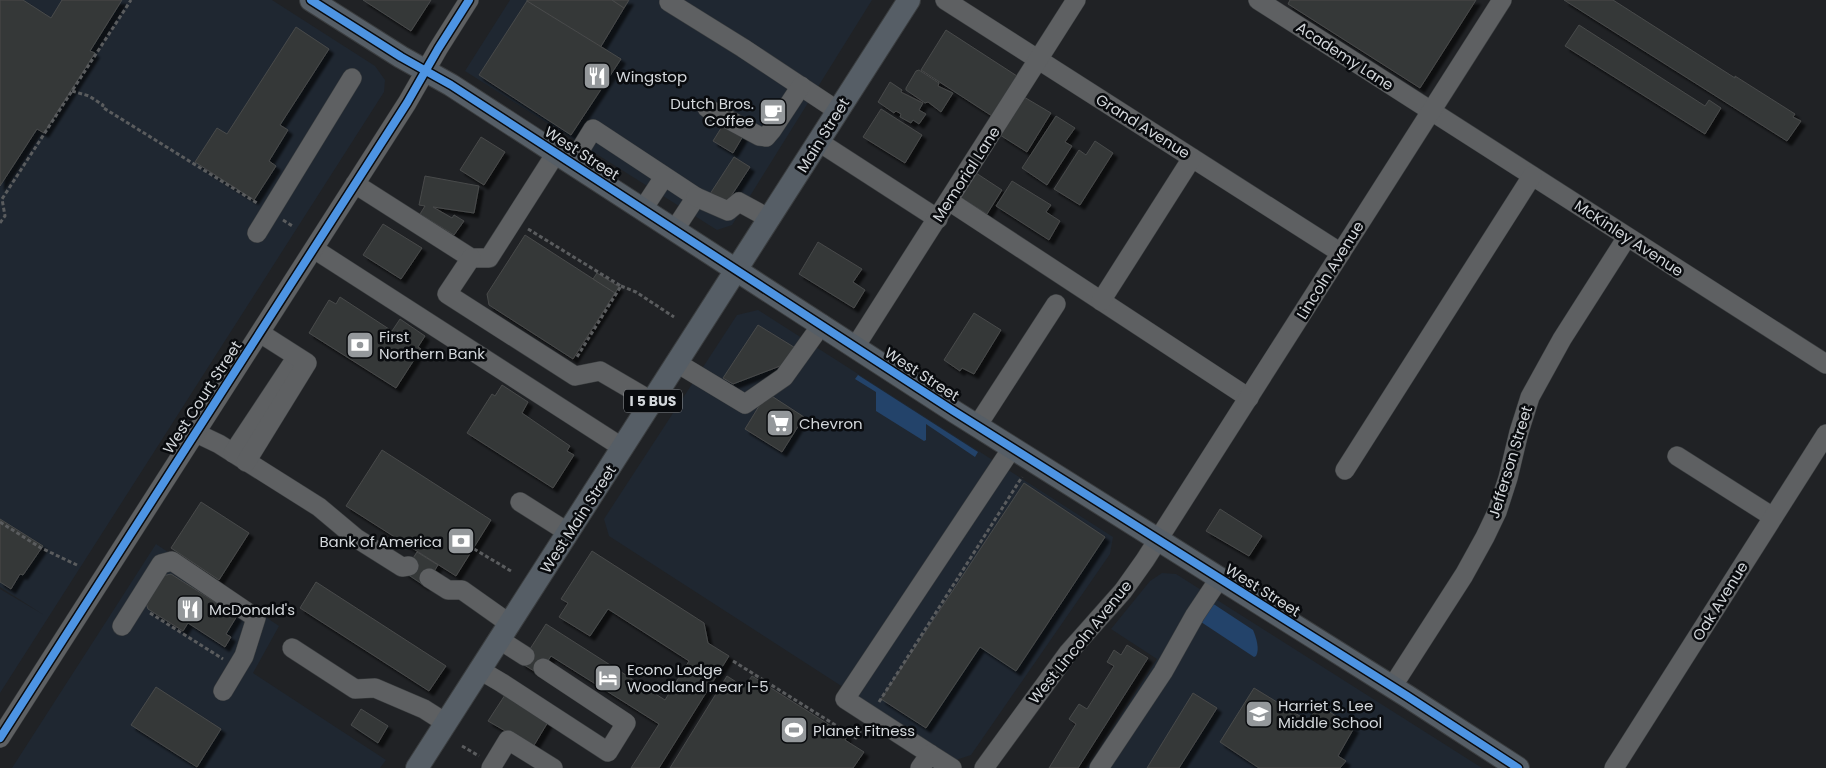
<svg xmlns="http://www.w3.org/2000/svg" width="1826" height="768" viewBox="0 0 1826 768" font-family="Poppins,sans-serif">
	<defs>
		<filter id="shadow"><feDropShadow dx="4.5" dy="4.5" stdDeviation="1" flood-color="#0009"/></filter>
	</defs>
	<rect width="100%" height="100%" fill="#202225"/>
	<g fill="#1f2731">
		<path d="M0,0H272L375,66L385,80L384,92L0,693V589L44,615L0,587Z"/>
		<path d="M510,0H872L732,225L717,230L465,71Z"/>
		<path d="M758,310L1113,537L1110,554L971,755L956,760L609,536L604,519L737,315Z"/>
		<path d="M156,544L279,626L253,673L386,760L380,768H12Z"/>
		<path d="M1162,573L1176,574L1482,768H1087L1157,659L1111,629L1150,581Z"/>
	</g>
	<g fill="#23436a">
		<path d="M858,375L978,452L975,457L926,424V440L924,441L876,411V392L855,379Z"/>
		<path d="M1212,603L1253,630C1256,637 1260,649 1256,656L1254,657L1198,620Z"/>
	</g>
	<g fill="#363839" stroke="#484a4a" filter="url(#shadow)">
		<path d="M0,0H23L51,18L62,0H122L90,51L95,53L44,133L37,129L0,186Z"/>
		<path d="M363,0H431L411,31Z"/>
		<path d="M527,0H612L624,8L600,48L527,1Z"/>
		<path d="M612,0H629L624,8Z"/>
		<path d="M1290,0H1476L1420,88L1288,4Z"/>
		<path d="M1564,0H1613L1735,78V76L1795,114L1793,117L1801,121L1787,141Z"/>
		<path d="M527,1L621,59L571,135L479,75Z"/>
		<path d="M1579,25L1705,106L1709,100L1721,108L1705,134L1565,46Z"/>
		<path d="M296,27L329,49L280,125L288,130L269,161L276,166L254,200L195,162L217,128L227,134Z"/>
		<path d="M946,30L1017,76L992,116L921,70Z"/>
		<path d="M919,70L939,83L938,86L953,93L941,112L928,102L925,103L906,90V88L916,71Z"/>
		<path d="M890,82L902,90L901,92L923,103L919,110L926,114L919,124L913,120L911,123L900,117L901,114L896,111L894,113L878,102Z"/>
		<path d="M1024,97L1051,113L1027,152L1000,135Z"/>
		<path d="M774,103L781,107L769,126L763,122Z"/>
		<path d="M881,109L922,135L905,163L863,137Z"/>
		<path d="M1056,116L1075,128L1065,142L1072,146L1047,185L1022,168Z"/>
		<path d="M723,125L743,136L733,153L713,141Z"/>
		<path d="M481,137L505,152L484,185L460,170Z"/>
		<path d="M1095,141L1113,153L1080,205L1054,189L1079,150L1086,155Z"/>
		<path d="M734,157L750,167L724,207L708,197Z"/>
		<path d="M976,173L1002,190L987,214L960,197Z"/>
		<path d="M425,176L479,186L474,213L433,207L452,218L454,215L464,221L454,235L420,214L425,206L419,205Z"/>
		<path d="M1012,181L1051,205L1046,212L1060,221L1049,240L996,206Z"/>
		<path d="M383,224L422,248L401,279L363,255Z"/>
		<path d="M525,235L615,293L573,359L489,305L487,294Z"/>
		<path d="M818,242L862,269L853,282L865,290L854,308L799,274Z"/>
		<path d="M597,273L619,287L615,293L593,279Z"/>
		<path d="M340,297L392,331L400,319L425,336L418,347L421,349L396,388L309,333L329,300L336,304Z"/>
		<path d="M974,313L1001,330L974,374L962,368L960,371L944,360Z"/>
		<path d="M758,325L797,349L788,363L733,384L723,378Z"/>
		<path d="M502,385L528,402L522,413L570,446L567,451L574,455L553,488L467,433L492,394L495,396Z"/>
		<path d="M767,393L804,417L782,452L745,429Z"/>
		<path d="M382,450L491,520L456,576L346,506Z"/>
		<path d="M1024,483L1105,537L1016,671L980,647L926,728L881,699Z"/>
		<path d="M201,502L249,533L219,580L171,548Z"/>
		<path d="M1220,509L1262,536L1249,556L1206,531Z"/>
		<path d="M0,519L43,546L23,575L20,574L11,589L0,582Z"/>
		<path d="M592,551L704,623L708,643L729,656L659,768H631L659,724L551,656L539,674L521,663L546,624L665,700L689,661L608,609L590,636L559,617L568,603L561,599Z"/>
		<path d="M417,552L438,565L425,586L404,572Z"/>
		<path d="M171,574L237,616L226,634L231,637L225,647L188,623L183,631L148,609L146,603L162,576Z"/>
		<path d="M316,582L446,666L429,691L300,608Z"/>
		<path d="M1127,645L1148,658L1078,768H1049L1076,724L1069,719L1079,704L1087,709L1114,666L1107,662L1114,650L1121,655Z"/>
		<path d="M727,676L744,687L752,676L847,736L845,740L864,752L853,768H670Z"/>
		<path d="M156,687L221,729L197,767L131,725Z"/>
		<path d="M1254,688L1308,721L1319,705L1354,728L1338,756L1346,761L1340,768H1259L1220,742Z"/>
		<path d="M1193,693L1217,708L1179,768H1147Z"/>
		<path d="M505,695L548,722L533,747L488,721Z"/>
		<path d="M361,709L388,726L378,743L351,725Z"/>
	</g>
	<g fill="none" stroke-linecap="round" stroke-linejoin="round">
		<g stroke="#3a3d3f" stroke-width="20">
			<g id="minor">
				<path d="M945,0L1341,253"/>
				<path d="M1258,0L1826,364"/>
				<path d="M669,2L743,48L838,111"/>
				<path d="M707,108L759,136L766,137L772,130L801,86"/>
				<path d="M819,142L938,219"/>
				<path d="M572,163L593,129L696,197L675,229"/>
				<path d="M355,184L471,258H489L556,153"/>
				<path d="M696,197L728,211L739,202L770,219"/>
				<path d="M949,201L1249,398"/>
				<path d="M643,209L664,177"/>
				<path d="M257,233L352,78"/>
				<path d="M314,249L623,448"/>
				<path d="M471,258L447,294L575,376L600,371L653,402"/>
				<path d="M1101,301L1192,158"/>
				<path d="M855,347L1076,0"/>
				<path d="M677,363L745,404L784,377L822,324"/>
				<path d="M977,426L1056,304"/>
				<path d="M196,433L219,444L319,507L356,538L402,567L409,566"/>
				<path d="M233,453L296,358"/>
				<path d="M1677,456L1773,517"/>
				<path d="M246,462L307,363L260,333"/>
				<path d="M1345,470L1532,176"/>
				<path d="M520,502L569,533"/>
				<path d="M429,578L448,590H462L510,624"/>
				<path d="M122,626L161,564L172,561L256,618L244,656L223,691"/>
				<path d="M500,640L525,656"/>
				<path d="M292,648L355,689L375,688L424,709L446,723"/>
				<path d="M480,670L502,683L608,752L626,723L543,668"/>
				<path d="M1392,687L1464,575L1485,537L1497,512L1508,478L1519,432L1530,397L1562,339L1627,237"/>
				<path d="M0,738L407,103L438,49L469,0"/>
				<path d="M930,754L845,699L1012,448"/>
				<path d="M491,768L508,740L553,768"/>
				<path d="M920,768L930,754L952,768"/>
				<path d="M984,768L1068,653L1123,591L1145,560L1502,0"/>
				<path d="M1099,768L1163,672L1195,615L1219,579"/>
				<path d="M1614,768L1826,434"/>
			</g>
		</g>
		<g stroke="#3a3d3f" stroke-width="24">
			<g id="major">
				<path d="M311,0L401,57L451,85L955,412L1407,696L1518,768"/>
				<path d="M417,768L909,0"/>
			</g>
		</g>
		<g stroke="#5a5c5e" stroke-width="3" stroke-dasharray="4 2.5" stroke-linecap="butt">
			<path d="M72,91L89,96L103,105L102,107L257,203"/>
			<path d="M283,220L294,227"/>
			<path d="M0,223L5,216L2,199L131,0"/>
			<path d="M528,229L621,286L577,357"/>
			<path d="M621,286L636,292L674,317"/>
			<path d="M0,522L41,548L77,565"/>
			<path d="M474,549L511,571"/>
			<path d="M150,613L223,659"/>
			<path d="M733,661L856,738L861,730"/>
			<path d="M879,702L1022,477"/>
			<path d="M462,746L479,756"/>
		</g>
		<use href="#minor" stroke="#5e6062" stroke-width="19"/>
		<use href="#major" stroke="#565e66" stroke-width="22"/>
		<g stroke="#090b0e" stroke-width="11">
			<g id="cycleway">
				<path d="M311,0L401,57L451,85L955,412L1407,696L1518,768"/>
				<path d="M0,738L407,103L438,49L469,0"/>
			</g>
		</g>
		<use href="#cycleway" stroke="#4d94e3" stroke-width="8"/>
	</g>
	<defs>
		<g id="restaurant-square" transform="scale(1.4375)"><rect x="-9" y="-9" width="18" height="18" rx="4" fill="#94989b" stroke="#090b0e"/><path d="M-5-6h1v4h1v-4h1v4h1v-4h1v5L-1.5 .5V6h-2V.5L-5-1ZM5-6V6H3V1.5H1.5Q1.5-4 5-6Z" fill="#fff"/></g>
		<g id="cafe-square" transform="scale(1.4375)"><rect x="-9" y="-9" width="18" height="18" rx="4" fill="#94989b" stroke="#090b0e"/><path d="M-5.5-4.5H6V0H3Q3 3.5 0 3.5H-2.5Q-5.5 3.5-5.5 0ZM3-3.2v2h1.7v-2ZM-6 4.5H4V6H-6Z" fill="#fff"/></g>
		<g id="bank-square" transform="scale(1.4375)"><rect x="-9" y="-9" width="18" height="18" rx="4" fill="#94989b" stroke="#090b0e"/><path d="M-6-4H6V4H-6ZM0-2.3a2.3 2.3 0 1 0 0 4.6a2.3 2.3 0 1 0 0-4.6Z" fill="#fff"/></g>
		<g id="supermarket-square" transform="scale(1.4375)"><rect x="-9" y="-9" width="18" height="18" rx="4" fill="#94989b" stroke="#090b0e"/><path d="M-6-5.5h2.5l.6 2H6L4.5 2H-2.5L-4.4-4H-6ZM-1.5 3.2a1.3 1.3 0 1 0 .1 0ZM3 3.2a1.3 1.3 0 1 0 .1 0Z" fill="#fff"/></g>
		<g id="hotel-square" transform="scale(1.4375)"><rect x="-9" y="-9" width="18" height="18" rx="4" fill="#94989b" stroke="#090b0e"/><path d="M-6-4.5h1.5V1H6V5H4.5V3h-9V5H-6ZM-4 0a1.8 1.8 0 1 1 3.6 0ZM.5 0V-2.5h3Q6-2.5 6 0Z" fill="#fff"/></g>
		<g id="school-square" transform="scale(1.4375)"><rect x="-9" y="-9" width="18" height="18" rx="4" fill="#94989b" stroke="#090b0e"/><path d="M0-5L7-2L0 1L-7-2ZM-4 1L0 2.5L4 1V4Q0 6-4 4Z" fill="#fff"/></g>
		<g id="stadium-square" transform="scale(1.4375)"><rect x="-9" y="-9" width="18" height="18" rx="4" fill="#94989b" stroke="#090b0e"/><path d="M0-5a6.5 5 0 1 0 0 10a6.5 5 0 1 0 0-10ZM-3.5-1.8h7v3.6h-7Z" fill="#fff"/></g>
	</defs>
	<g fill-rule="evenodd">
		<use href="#restaurant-square" x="597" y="76"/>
		<use href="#cafe-square" x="773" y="112"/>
		<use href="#bank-square" x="360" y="345"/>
		<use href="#supermarket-square" x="780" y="423"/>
		<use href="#bank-square" x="461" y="541"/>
		<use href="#restaurant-square" x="190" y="609"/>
		<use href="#hotel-square" x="608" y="678"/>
		<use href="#school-square" x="1259" y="714"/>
		<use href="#stadium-square" x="794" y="730"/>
	</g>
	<g text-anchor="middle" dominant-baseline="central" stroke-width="5" stroke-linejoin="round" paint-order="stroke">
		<rect fill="#090b0e" stroke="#969a9e" stroke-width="1" x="624" y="389.5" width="58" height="23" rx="4"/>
		<g font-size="14" font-weight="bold" fill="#d3d7db">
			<text x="653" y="401">I 5 BUS</text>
		</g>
		<g font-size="15" fill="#d3d7db" stroke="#090b0e">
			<text transform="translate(1345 56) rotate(33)">Academy Lane</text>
			<text transform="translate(1143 126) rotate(32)">Grand Avenue</text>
			<text transform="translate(823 135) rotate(-58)">Main Street</text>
			<text transform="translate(582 153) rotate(33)">West Street</text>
			<text transform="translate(966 174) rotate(-57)">Memorial Lane</text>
			<text transform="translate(1629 238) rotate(33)">McKinley Avenue</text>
			<text transform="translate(1330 270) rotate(-58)">Lincoln Avenue</text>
			<text transform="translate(922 374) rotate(33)">West Street</text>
			<text transform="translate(202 397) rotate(-57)">West Court Street</text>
			<text transform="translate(1510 462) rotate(-73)">Jefferson Street</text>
			<text transform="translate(578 519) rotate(-57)">West Main Street</text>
			<text transform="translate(1263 590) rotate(32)">West Street</text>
			<text transform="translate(1720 601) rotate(-58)">Oak Avenue</text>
			<text transform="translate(1080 642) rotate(-51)">West Lincoln Avenue</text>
		</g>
		<g font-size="15" fill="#d3d7db" stroke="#090b0e" text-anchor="start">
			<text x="616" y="76">Wingstop</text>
			<text x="754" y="103" text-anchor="end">Dutch Bros.<tspan x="754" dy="17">Coffee</tspan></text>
			<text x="379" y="336">First<tspan x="379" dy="17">Northern Bank</tspan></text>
			<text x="799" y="423">Chevron</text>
			<text x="442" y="541" text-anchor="end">Bank of America</text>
			<text x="209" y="609">McDonald's</text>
			<text x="627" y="669">Econo Lodge<tspan x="627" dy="17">Woodland near I-5</tspan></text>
			<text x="1278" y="705">Harriet S. Lee<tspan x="1278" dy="17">Middle School</tspan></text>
			<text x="813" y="730">Planet Fitness</text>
		</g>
	</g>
</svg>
